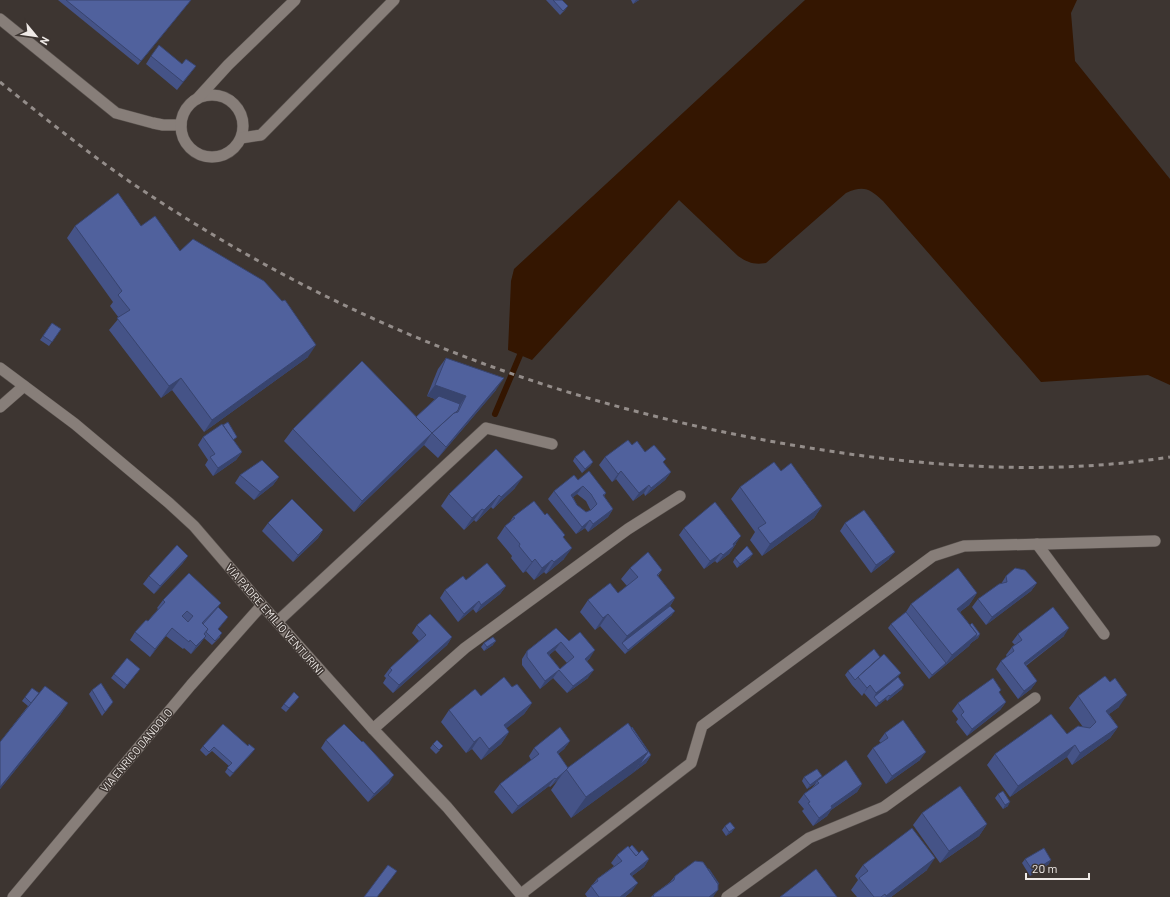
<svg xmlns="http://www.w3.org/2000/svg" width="1170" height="897" viewBox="0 0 1170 897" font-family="Barlow,sans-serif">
	<rect width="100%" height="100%" fill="#3d3531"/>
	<path fill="#341601" d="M805,0H1077L1071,13L1075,61L1170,179V385L1148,375L1041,382L883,201C870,189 864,185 846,193L766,263C755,265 748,263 738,256L679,200L532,360L508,350L511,281L514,269Z"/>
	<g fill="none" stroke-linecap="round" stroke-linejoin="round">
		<path stroke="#341601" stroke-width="6" d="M495,414L520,355"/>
		<g stroke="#59524e" stroke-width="12">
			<g id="service">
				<path d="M0,19L116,113L153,123L163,125H181"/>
				<circle cx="212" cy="126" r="31"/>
				<path d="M197,99L228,65L295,0"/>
				<path d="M241,138L261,135L394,0"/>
				<path d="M0,407L24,386"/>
				<path d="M277,622L486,428L552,444"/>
			</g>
		</g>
		<g stroke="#59524e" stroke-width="12">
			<g id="minor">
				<path d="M0,368L75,424L169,503L194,526L262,605L373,729L447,807L523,897"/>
				<path d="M1037,544L1104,634"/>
				<path d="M373,729L465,648L628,529L680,496"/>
				<path d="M521,894L691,763L702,726L933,556L964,546L1155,541"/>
				<path d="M13,897L191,685L262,605"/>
				<path d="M727,897L809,838L884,807L1035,698"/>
			</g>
		</g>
		<use href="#service" stroke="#877e79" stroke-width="11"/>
		<use href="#minor" stroke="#877e79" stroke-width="11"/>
		<path stroke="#948d8a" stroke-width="3" stroke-dasharray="5 5" stroke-linecap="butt" d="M0,82C52,124 105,167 162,203C359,331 573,409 804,447C924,467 1049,476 1170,457"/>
	</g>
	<g fill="#455387" fill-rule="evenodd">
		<path d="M58,0H191L138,65Z"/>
		<path d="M546,0H562L568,6L565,10L560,15Z"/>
		<path d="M631,0H639L633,4Z"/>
		<path d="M151,56L182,64L196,66L177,90L146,64Z"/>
		<path d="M75,226H141L180,251L308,357L204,432L172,390L161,398L109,330L119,318L110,306L113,302L67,238Z"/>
		<path d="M52,323L61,329L49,346L40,340Z"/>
		<path d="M446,358L496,390L438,458L424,445L354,512L284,441L293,429L416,417L435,399L427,396L438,369Z"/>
		<path d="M203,437L234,441L242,452L236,460L213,476L205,465L208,460L198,445Z"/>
		<path d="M632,445L645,452L663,462L671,472L665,480L645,496L644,493L633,501L616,479L612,482L599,465L605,457Z"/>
		<path d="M575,457L593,462L590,466L582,473L573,461Z"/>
		<path d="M781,471L822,506L814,518L762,556L750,540L755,532L731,499L740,487Z"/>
		<path d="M240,475L279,477L273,485L254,500L235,483Z"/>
		<path d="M578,480L606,493L604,496L613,509L608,517L588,532L585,528L576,534L548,499L554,491ZM577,494L586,501L591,511L586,512L577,505L573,497Z"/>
		<path d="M515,488L493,509L491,507L476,522L474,520L464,530L441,506L449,494Z"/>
		<path d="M513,517L564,537V559L546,574L544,572L534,580L526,571L523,573L511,558L512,556L497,538L505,526L509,523Z"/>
		<path d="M268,523L323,530L318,538L293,562L262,531Z"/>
		<path d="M845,523L889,559L871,573L840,531Z"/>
		<path d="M684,528L736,544L729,554L717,563L715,561L704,569L679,535Z"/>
		<path d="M188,556L182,564L154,594L143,584L149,576Z"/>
		<path d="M735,558H750L737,568L733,562Z"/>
		<path d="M630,568L662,570L658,576L675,598L670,606L672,615L625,654L600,626L595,630L580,612L588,600L618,593L627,586L621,579Z"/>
		<path d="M1006,576L1037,583L1031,591L986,625L972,607L978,599L1001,584Z"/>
		<path d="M466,580L506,586L500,594L476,613L473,609L458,622L440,598L445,590Z"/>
		<path d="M977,593L969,605L960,612L970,625L980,634L978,638L971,643L969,646L929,679L888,628L891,624L906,612L911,604Z"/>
		<path d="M163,600L221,603L218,607L228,617L218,629L220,637L212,645L204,638L200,644L191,654L184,648L183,649L166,636L150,657L130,640L135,632L148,621L158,609L157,608Z"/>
		<path d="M417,625L452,637L447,645L393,693L383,683L386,678L384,676L390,668L419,641L412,633Z"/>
		<path d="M556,628L569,641L590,658L587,661L588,678L567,693L553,678L540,689L522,665V659L527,651ZM555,650L567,663L560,669L549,655Z"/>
		<path d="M1018,634L1064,636L1026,666L1037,681L1031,689L1018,699L996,669L1001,661L1007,657L1006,655L1012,647L1015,645L1012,642Z"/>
		<path d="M484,643L493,645L484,651L481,647Z"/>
		<path d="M140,669L124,689L111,678L114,674Z"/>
		<path d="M848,671L898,677L902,689L887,701L886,699L876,707L864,693L862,696L852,685L845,675Z"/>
		<path d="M1110,682L1119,707L1109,714L1118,727L1110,738L1072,765L1067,757L1010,797L987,765L995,754L1067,734L1083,727L1069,708L1078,696Z"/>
		<path d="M512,687L532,703L524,714L506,728L509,732L501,744L481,760L472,749L466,753L441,722L449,710L481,696Z"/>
		<path d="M92,690L113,702L102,716L89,694Z"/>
		<path d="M39,693L68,703L60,715L0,789V742L28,706L22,701L25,697Z"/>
		<path d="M296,701L286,712L281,708L284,704Z"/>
		<path d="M1006,702L1000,710L967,736L956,722L958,719L952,711L958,703Z"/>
		<path d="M885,733L920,760L886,784L867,756L873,748L881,743L879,741Z"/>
		<path d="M326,740L389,783L368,802L321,748Z"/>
		<path d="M570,741L564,749L558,754L568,768L651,755L646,763L571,818L551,790L558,780L550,787L549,786L512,814L494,792L500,784L531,760L529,756L534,748Z"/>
		<path d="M433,744L440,750L436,754L430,748Z"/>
		<path d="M203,746L255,749L230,777L225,772L229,766L212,751L206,756L200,750Z"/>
		<path d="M804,777L821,778L862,784L857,792L831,810L827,816L813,826L802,811L804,809L798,802L804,794L812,788L816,783L807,789L802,781Z"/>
		<path d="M998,794L1008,806L1003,809L995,798Z"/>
		<path d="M922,813L987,824L979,836L940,863L913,825Z"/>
		<path d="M725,826L732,832L726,836L722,830Z"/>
		<path d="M629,848L649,859L644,867L632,876V891L625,897H587L585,894L597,879L614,866L611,863L617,855Z"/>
		<path d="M1025,859L1049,864L1030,876L1022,863Z"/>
		<path d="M863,865L927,870L891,897H857L851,890L858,880L855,876Z"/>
		<path d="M675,876L718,885L713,897H651L654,894L670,882Z"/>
	</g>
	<g fill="#38446e">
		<path d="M636,0H639L633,4Z"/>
		<path d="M196,66L190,74L177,90L183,82Z"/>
		<path d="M316,345L308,357L204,432L212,420Z"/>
		<path d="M181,378L172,390L161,398L169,386Z"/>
		<path d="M504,378L496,390L438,458L446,447Z"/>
		<path d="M435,385L466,396L458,408L427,396Z"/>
		<path d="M432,433L424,445L354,512L362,501Z"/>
		<path d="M242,452L236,460L213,476L218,468Z"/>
		<path d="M593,462L590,466L582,473L585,469Z"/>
		<path d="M621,471L616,479L612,482L618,474Z"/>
		<path d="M671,472L665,480L645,496L651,488Z"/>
		<path d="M279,477L273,485L254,500L260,492Z"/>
		<path d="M523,477L515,488L493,509L501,497Z"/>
		<path d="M649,485L644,493L633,501L639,493Z"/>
		<path d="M583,486L577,494L566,503L571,495Z"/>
		<path d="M499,495L491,507L476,522L484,510Z"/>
		<path d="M822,506L814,518L762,556L770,544Z"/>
		<path d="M482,509L474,520L464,530L472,518Z"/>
		<path d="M613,509L608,517L588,532L593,524Z"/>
		<path d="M590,520L585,528L576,534L582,527Z"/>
		<path d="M323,530L318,538L293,562L298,555Z"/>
		<path d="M741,536L729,554L717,563L723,555L733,544Z"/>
		<path d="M572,548L564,559L546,574L554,562Z"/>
		<path d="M895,552L889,559L871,573L876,565Z"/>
		<path d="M721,553L715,561L704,569L710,561Z"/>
		<path d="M753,554L750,558L737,568L740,564Z"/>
		<path d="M188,556L182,564L154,594L160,586Z"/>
		<path d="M535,559L526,571L523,573L532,562Z"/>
		<path d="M552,560L544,572L534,580L542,568Z"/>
		<path d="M1037,583L1031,591L986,625L992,617Z"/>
		<path d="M506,586L500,594L476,613L481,605Z"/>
		<path d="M977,593L969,605L949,620L957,609Z"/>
		<path d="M675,598L667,610L622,643L627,636Z"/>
		<path d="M479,601L473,609L458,622L464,614Z"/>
		<path d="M675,611L672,615L625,654L628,650Z"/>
		<path d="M608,614L600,626L595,630L603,618Z"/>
		<path d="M172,628L166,636L150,657L155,649Z"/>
		<path d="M1069,628L1064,636L1018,671L1024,663Z"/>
		<path d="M977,634H980L978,638L971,643L969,646L929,679L932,675L946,663L952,655Z"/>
		<path d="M206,636L200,644L191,654L196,646Z"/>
		<path d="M452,637L447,645L393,693L399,685Z"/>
		<path d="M496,641L493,645L484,651L487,647Z"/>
		<path d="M561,642L555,650L542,661L547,653Z"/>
		<path d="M595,650L590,658L580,667L585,659Z"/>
		<path d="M559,670L553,678L540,689L545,681Z"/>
		<path d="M594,670L588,678L567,693L573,686Z"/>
		<path d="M901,673L895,681L874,697L876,693Z"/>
		<path d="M1037,681L1031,689L1018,699L1024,691Z"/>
		<path d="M870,685L864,693L862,696L867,688Z"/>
		<path d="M904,685L902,689L887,701L890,696Z"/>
		<path d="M889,695L886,699L876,707L879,703Z"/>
		<path d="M1127,695L1119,707L1098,722L1106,711Z"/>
		<path d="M1006,702L1000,710L967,736L972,729Z"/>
		<path d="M68,703L60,715L0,789V787Z"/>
		<path d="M532,703L524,714L496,737L504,725Z"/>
		<path d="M1118,727L1110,738L1072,765L1080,753Z"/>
		<path d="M509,732L501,744L481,760L489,749Z"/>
		<path d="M480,737L472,749L466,753L474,742Z"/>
		<path d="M570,741L564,749L551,760L557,752Z"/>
		<path d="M1075,745L1067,757L1010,797L1018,786Z"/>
		<path d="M255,749L252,753L230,777L233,773Z"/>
		<path d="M648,752L633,773L571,818L586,797Z"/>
		<path d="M926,752L920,760L886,784L892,776Z"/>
		<path d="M651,755L646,763L633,773L639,765Z"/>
		<path d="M564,772L558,780L550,787L556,779Z"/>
		<path d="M394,775L389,783L368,802L374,794Z"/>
		<path d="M822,776L820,780L817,781L816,783L807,789L810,785Z"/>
		<path d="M555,778L549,786L512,814L518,806Z"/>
		<path d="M862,784L857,792L831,810L827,816L813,826L819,818L831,806Z"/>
		<path d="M1010,802L1008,806L1003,809L1005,805Z"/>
		<path d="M987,824L979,836L940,863L949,851Z"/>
		<path d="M735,828L732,832L726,836L729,832Z"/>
		<path d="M935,858L927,870L891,897H885Z"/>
		<path d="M649,859L644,867L625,881L630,874Z"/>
		<path d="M1051,860L1049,864L1030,876L1033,871Z"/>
		<path d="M638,883L632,891L625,897H620Z"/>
		<path d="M718,890L713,897H709Z"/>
	</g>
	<g fill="#50619d" stroke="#38446e" fill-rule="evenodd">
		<path d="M66,0H191L141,61Z"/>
		<path d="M553,0H562L568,6L563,11Z"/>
		<path d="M159,45L182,64L186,59L196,66L183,82L151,56Z"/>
		<path d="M118,193L141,226L155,216L180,251L193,239L264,281L282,301L285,300L316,345L212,420L181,378L169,386L117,318L130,310L118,295L122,291L75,226Z"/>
		<path d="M52,323L61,329L52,342L43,336Z"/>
		<path d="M446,358L504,378L446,447L432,433L454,413L458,412L466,396L435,385Z"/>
		<path d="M362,361L432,433L362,501L293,429Z"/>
		<path d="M439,396L460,404L458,410L456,412L454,413L432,433L416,417Z"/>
		<path d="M228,422L237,437L233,440L223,425Z"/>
		<path d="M222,424L242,452L218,468L210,457L215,454L203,437Z"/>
		<path d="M628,440L632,445L637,441L645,452L654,445L666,459L663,462L671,472L651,488L649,485L639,493L621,471L618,474L605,457Z"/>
		<path d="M496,449L523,477L501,497L499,495L484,510L482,509L472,518L449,494Z"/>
		<path d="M584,450L593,462L585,469L575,457Z"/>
		<path d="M262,460L279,477L260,492L240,475Z"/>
		<path d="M774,462L781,471L791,463L822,506L770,544L758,528L766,523L740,487Z"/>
		<path d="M589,471L606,493L603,495L613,509L593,524L590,520L582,527L554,491L574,475L578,480ZM583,486L591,494L597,504L591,510L586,512L577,505L571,495Z"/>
		<path d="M292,499L323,530L298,555L268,523Z"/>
		<path d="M534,501L545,515L547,513L565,535L563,537L572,548L554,562L552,560L542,568L535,559L532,562L519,546L520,544L505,526L515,518L513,517Z"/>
		<path d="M715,502L741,536L733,544L734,546L723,555L721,553L710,561L684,528Z"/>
		<path d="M864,510L895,552L876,565L845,523Z"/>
		<path d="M177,545L188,556L160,586L149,576Z"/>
		<path d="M747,546L753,554L740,564L735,558Z"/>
		<path d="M648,552L662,570L657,575L675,598L627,636L608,614L603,618L588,600L610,583L618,593L638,577L630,568Z"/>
		<path d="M487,563L506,586L481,605L479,601L464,614L445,590L463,576L466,580Z"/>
		<path d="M958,568L977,593L957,609L977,634L952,655L911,604Z"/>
		<path d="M1015,568L1025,570L1037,583L992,617L978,599L999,584L1007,582L1006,576Z"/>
		<path d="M189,573L221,603L202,623L208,629L204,634L206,636L196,646L190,640L189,642L172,628L155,649L135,632L146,620L148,621L165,602L163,600ZM187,611L193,616L188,622L182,616Z"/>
		<path d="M670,606L675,611L628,650L622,643Z"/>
		<path d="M218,607L228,617L218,629L222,633L215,641L206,632L208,629L203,624Z"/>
		<path d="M1053,607L1069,628L1024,663L1037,681L1024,691L1001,661L1014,651L1012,647L1022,640L1018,634Z"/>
		<path d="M906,612L946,663L932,675L891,624Z"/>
		<path d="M430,614L452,637L399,685L388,675L392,670L390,668L426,635L417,625Z"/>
		<path d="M972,623L980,634L974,639L977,634L970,625Z"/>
		<path d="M556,628L569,641L580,632L595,650L585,659L594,670L573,686L559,670L545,681L527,657V651ZM561,642L574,657L560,669L547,653Z"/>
		<path d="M493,637L496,641L487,647L484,643Z"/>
		<path d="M874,649L880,657L858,677L855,680L848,671Z"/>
		<path d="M884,654L901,673L876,693L870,685L867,688L858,677Z"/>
		<path d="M127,658L140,669L127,685L114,674Z"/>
		<path d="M1105,676L1110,682L1115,678L1127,695L1106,711L1118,727L1080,753L1075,745L1018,786L995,754L1051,714L1067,734L1078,726L1090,728L1096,722L1078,696Z"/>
		<path d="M504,677L512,687L517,684L532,703L504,725L509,732L489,749L480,737L474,742L449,710L475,689L481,696Z"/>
		<path d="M898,677L904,685L890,696L889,695L879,703L874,697Z"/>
		<path d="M993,678L1001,690L999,692L1006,702L972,729L961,715L964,712L958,703Z"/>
		<path d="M101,683L113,702L105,712L92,690Z"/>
		<path d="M45,686L68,703L0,787V742Z"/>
		<path d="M32,688L39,693L31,703L25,697Z"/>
		<path d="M294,692L299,697L289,708L284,704Z"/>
		<path d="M903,720L926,752L892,776L873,748L888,738L885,733Z"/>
		<path d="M628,723L648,752L586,797L566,769Z"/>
		<path d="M223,724L248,746L249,744L255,749L233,773L227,768L232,763L214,747L209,752L203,746Z"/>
		<path d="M344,724L362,742L363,741L394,775L374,794L326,740Z"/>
		<path d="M560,727L570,741L557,752L568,768L564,772L556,779L555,778L518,806L500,784L539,754L534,748Z"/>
		<path d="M632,727L651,755L639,765L648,752L631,728Z"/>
		<path d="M437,740L443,746L439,750L433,744Z"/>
		<path d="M846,760L862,784L831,806L832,808L819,818L808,803L810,802L804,794L819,783L817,781Z"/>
		<path d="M817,769L822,776L810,785L804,777Z"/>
		<path d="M960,786L987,824L949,851L922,813Z"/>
		<path d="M1003,791L1010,802L1005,805L998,794Z"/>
		<path d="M730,822L735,828L729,832L725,826Z"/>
		<path d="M912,828L935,858L886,896L885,894L881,897H874L859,878L868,871L863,865Z"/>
		<path d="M632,845L639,853L636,856L629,848Z"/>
		<path d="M628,846L636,856L642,850L649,859L630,874L638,883L620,897H599L591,886L598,881L597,879L622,861L617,855Z"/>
		<path d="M1044,848L1051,860L1033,871L1025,859Z"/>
		<path d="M695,861L703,862L718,884V890L709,897H653L654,894L674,880L675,876Z"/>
		<path d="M388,865L397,871L377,897H364Z"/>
		<path d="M708,869H709L719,884H718Z"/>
		<path d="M816,869L837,897H780Z"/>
	</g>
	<g text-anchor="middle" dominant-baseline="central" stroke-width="3" stroke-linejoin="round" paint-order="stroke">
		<g font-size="11" fill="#efeae7" stroke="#3d3531">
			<text transform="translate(275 619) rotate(49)">VIA PADRE EMILIO VENTURINI</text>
			<text transform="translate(136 750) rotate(-50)">VIA ENRICO DANDOLO</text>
		</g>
	</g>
	<g transform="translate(36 36) rotate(119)" stroke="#3d3531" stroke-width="3" paint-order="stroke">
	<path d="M0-3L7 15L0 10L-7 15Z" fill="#efeae7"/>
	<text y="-6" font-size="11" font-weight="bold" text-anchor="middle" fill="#efeae7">N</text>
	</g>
	<path d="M1026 873v6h63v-6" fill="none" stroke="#efeae7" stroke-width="2"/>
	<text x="1032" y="873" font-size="12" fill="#efeae7" stroke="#3d3531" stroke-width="3" paint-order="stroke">20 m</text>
</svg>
